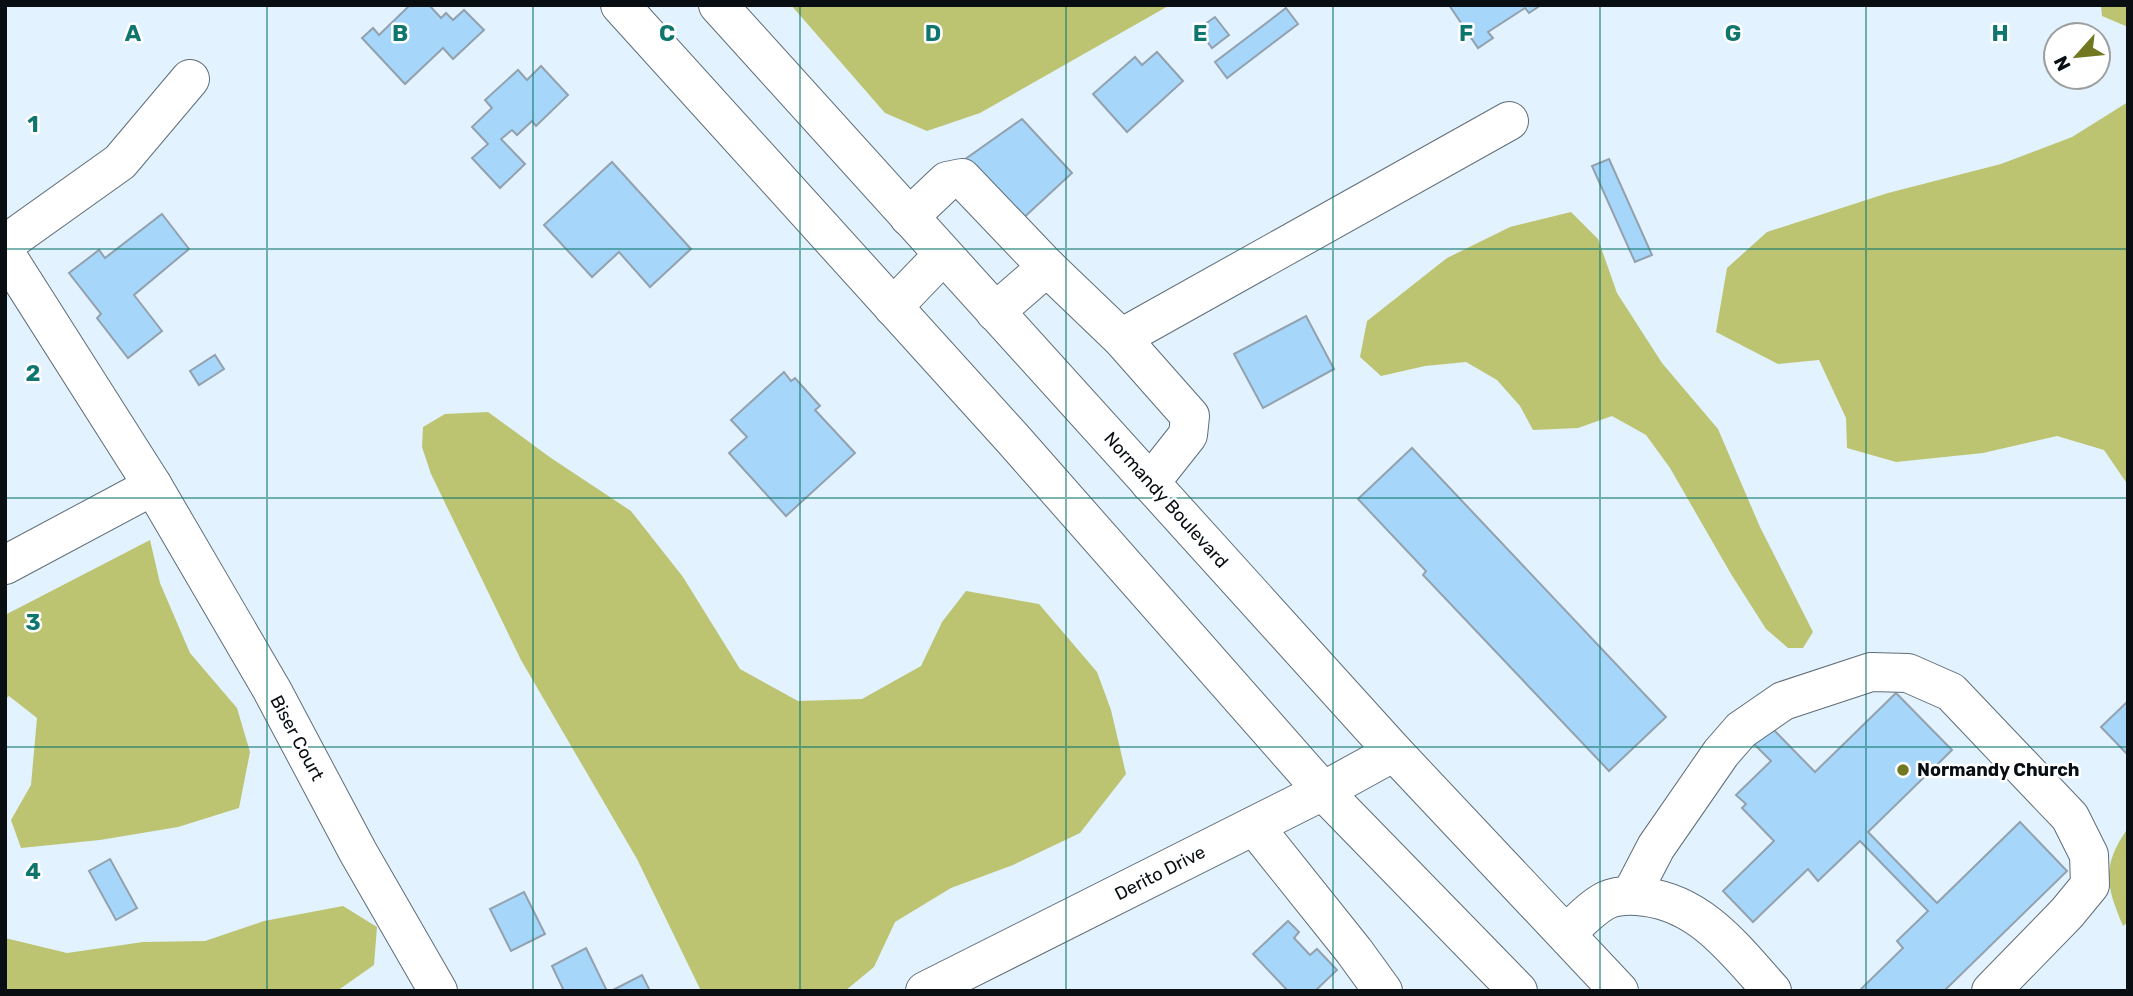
<svg xmlns="http://www.w3.org/2000/svg" width="2133" height="996" viewBox="0 0 2133 996" font-family="Rubik,sans-serif">
	<rect width="100%" height="100%" fill="#e2f2fe"/>
	<g fill="#bcc471">
		<path d="M791,5H1170L980,113L927,131L885,113Z"/>
		<path d="M2101,5H2128V27L2102,16Z"/>
		<path d="M2128,102V485L2104,450L2057,436L1983,453L1896,462L1847,448L1846,418L1819,360L1778,364L1716,332L1727,268L1767,232L1888,193L2001,164L2072,137Z"/>
		<path d="M1571,212L1598,239L1617,293L1662,363L1718,429L1760,527L1813,632L1803,648H1788L1766,629L1731,574L1670,468L1646,435L1612,416L1578,428L1533,430L1520,406L1497,380L1466,362L1425,366L1381,376L1360,357L1367,321L1447,258L1510,227Z"/>
		<path d="M488,412L551,458L631,511L683,577L740,669L798,701L862,699L921,666L942,622L966,591L1039,604L1097,672L1111,710L1126,774L1080,833L1013,865L951,888L895,922L874,967L845,991H701L637,859L521,660L431,474L422,447L423,427L445,414Z"/>
		<path d="M150,540L160,583L190,653L237,708L250,752L239,808L178,827L100,840L21,848L11,820L31,785L37,718L9,696L5,699V615Z"/>
		<path d="M2128,828V922L2123,926C2106,886 2101,866 2128,828Z"/>
		<path d="M343,906L377,927L374,965L337,991H5V938L67,953L143,942L205,941L264,921Z"/>
	</g>
	<g fill="#a6d7fa" stroke="#92a1ad" stroke-width="2">
		<path d="M410,5H429L441,18L446,13L453,20L464,10L484,30L453,59L443,48L405,84L362,38L373,28L379,35Z"/>
		<path d="M1449,5H1541L1529,13L1525,8L1488,32L1493,38L1478,48Z"/>
		<path d="M1286,8L1298,24L1227,78L1215,62Z"/>
		<path d="M1215,17L1229,35L1212,48L1198,29Z"/>
		<path d="M1157,52L1183,81L1127,132L1093,94L1135,57L1142,65Z"/>
		<path d="M541,66L568,95L536,126L532,121L517,135L512,130L501,139L525,164L500,188L472,158L488,144L472,127L492,108L485,100L518,70L527,80Z"/>
		<path d="M1022,119L1072,173L1019,222L964,160Z"/>
		<path d="M1609,159L1652,255L1635,262L1592,166Z"/>
		<path d="M612,162L691,249L650,287L619,252L592,277L544,225Z"/>
		<path d="M162,214L189,249L134,295L162,331L128,358L97,318L101,314L69,273L99,250L105,258Z"/>
		<path d="M1306,316L1334,369L1263,408L1234,354Z"/>
		<path d="M215,355L224,369L199,385L190,371Z"/>
		<path d="M784,372L791,381L795,378L820,406L815,410L855,453L786,516L729,453L747,437L731,420Z"/>
		<path d="M1412,448L1666,717L1609,771L1423,575L1426,571L1358,499Z"/>
		<path d="M1896,693L1952,750L1868,832L1937,903L2020,822L2067,871L1944,991H1859L1903,948L1897,941L1928,911L1860,841L1818,881L1808,869L1753,922L1723,891L1774,841L1742,808L1746,804L1736,795L1771,761L1752,742L1769,725L1815,772Z"/>
		<path d="M2128,701V755L2101,727Z"/>
		<path d="M110,859L137,908L116,920L89,871Z"/>
		<path d="M524,892L545,934L511,951L490,909Z"/>
		<path d="M1288,921L1299,932L1294,938L1310,955L1317,949L1337,970L1315,991H1288L1253,954Z"/>
		<path d="M586,948L607,991H564L552,966Z"/>
		<path d="M642,975L650,991H611Z"/>
	</g>
	<g fill="none" stroke-linecap="round" stroke-linejoin="round">
		<g stroke="#5f6d77" stroke-width="40">
			<g id="minor">
				<path d="M909,217L947,181L962,178L1047,267"/>
				<path d="M5,244L120,162L190,79"/>
				<path d="M5,253L153,486L5,565"/>
				<path d="M995,312L1047,267L1121,338L1190,416L1188,435L1150,483"/>
				<path d="M1121,338L1509,121"/>
				<path d="M153,486L272,690L358,852L438,991"/>
				<path d="M1254,826L1354,951L1383,991"/>
				<path d="M1631,895L1656,847L1721,753L1741,730L1783,701L1871,672L1908,673L1951,692L2070,817L2089,855L2090,885L2067,913L1991,991"/>
				<path d="M1566,934C1577,924 1589,910 1603,902C1614,895 1632,895 1645,897C1702,904 1736,951 1772,991"/>
				<path d="M925,991L1323,791L1394,752"/>
			</g>
		</g>
		<g stroke="#5f6d77" stroke-width="40">
			<g id="major">
				<path d="M620,5L1013,439L1323,791L1518,991"/>
				<path d="M718,5L1394,752L1619,991"/>
				<path d="M893,307L943,255"/>
			</g>
		</g>
		<use href="#minor" stroke="#fff" stroke-width="38"/>
		<use href="#major" stroke="#fff" stroke-width="38"/>
	</g>
	<path fill="none" stroke="#0f766e" stroke-width="2" stroke-opacity="0.55" d="M267,5V991M533,5V991M800,5V991M1066,5V991M1333,5V991M1600,5V991M1866,5V991M5,249H2128M5,498H2128M5,747H2128"/>
	<circle fill="#717821" stroke="#fff" stroke-width="2.5" cx="1903" cy="770" r="7"/>
	<g text-anchor="middle" dominant-baseline="central" stroke-width="5" stroke-linejoin="round" paint-order="stroke">
		<g font-size="18" fill="#080e12" stroke="#fff">
			<text transform="translate(1166 500) rotate(48)">Normandy Boulevard</text>
			<text transform="translate(297 738) rotate(62)">Biser Court</text>
			<text transform="translate(1160 873) rotate(-27)">Derito Drive</text>
		</g>
		<g font-size="18" font-weight="bold" fill="#080e12" stroke="#fff" text-anchor="start">
			<text x="1917" y="770">Normandy Church</text>
		</g>
	</g>
	<g font-size="23" text-anchor="middle" font-weight="bold" fill="#0f766e" stroke="#fff" stroke-width="5" stroke-linejoin="round" paint-order="stroke">
		<text x="133" y="41">A</text>
		<text x="400" y="41">B</text>
		<text x="667" y="41">C</text>
		<text x="933" y="41">D</text>
		<text x="1200" y="41">E</text>
		<text x="1466" y="41">F</text>
		<text x="1733" y="41">G</text>
		<text x="2000" y="41">H</text>
		<text x="33" y="132">1</text>
		<text x="33" y="381">2</text>
		<text x="33" y="630">3</text>
		<text x="33" y="879">4</text>
	</g>
	<rect width="2133" height="996" fill="none" stroke="#080e12" stroke-width="14"/>
	<g transform="translate(2077 56) rotate(243)"><circle r="33" fill="#ffffff" stroke="#9c9fa0" stroke-width="2"/>
	<path d="M0-5L12 26L0 18L-12 26Z" fill="#717821"/>
	<text y="-10" font-size="19" font-weight="bold" text-anchor="middle" fill="#080e12">N</text>
	</g>
</svg>
